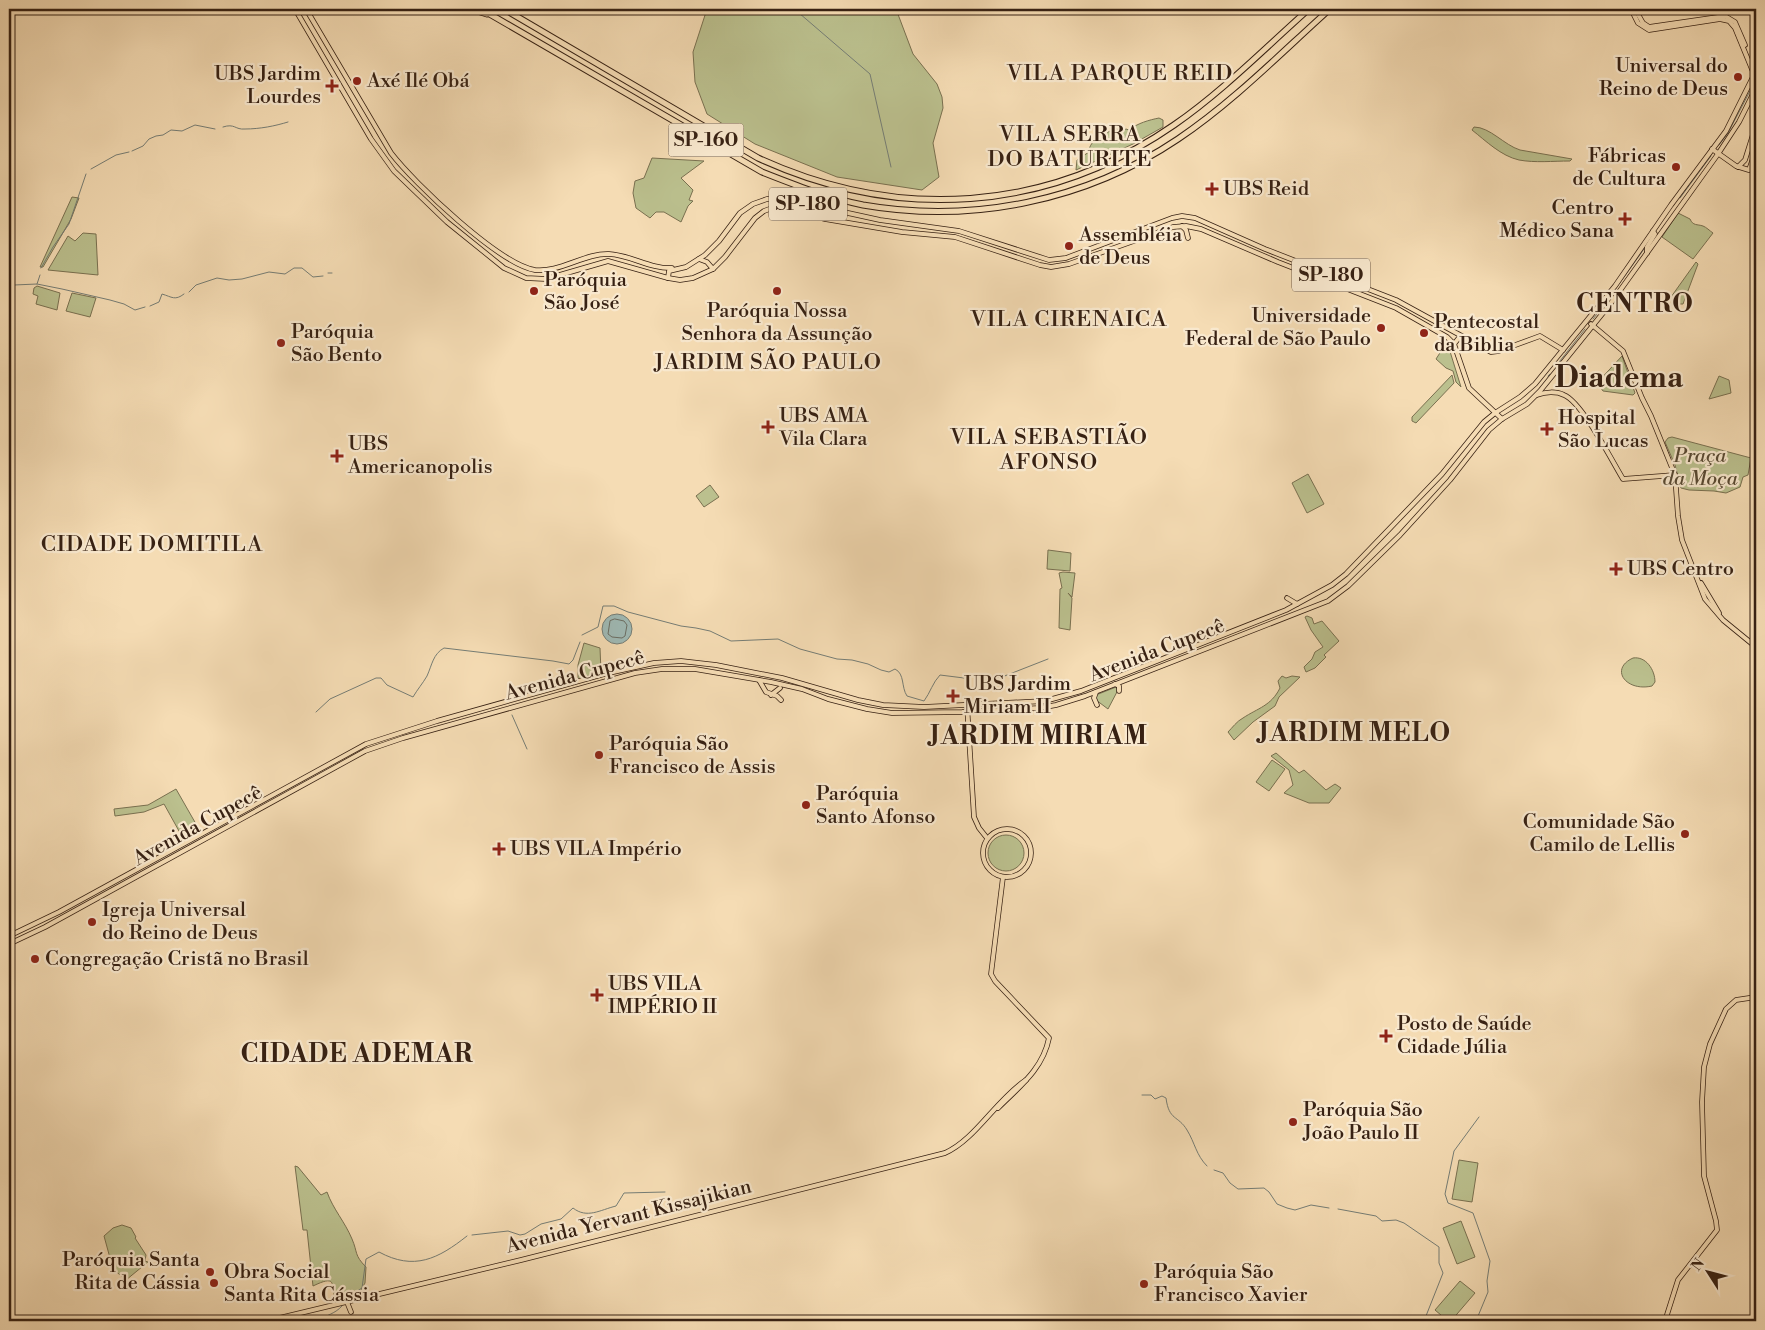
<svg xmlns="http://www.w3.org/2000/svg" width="1765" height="1330" viewBox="0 0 1765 1330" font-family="'Libre Bodoni',serif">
	<rect width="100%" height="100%" fill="#f5dcb4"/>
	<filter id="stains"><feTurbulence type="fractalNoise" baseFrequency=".004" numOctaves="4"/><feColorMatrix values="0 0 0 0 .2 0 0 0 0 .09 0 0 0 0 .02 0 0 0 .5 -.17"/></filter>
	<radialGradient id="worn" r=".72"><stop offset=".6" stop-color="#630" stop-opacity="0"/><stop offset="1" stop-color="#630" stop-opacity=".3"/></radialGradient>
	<g fill="#bbc08e" stroke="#797050">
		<path d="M707,9H896L913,54L937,84L942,97L943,108L933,143L939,177L922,190L837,177L755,144L707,114L695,82L693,52Z"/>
		<path d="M1159,118L1163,120V127L1133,144L1076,170L1077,160L1089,152C1089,139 1105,135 1115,128L1121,131L1126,129L1129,130C1138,123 1149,120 1159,118Z"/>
		<path d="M1474,127C1490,127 1504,145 1520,150L1572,159L1570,161C1553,161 1535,163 1519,160C1501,156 1486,141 1472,130Z"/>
		<path d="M652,158L704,161L681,178L693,190L689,200L693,201L688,206L681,222L664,212H656L650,218L636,208L633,193L635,181L644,178Z"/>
		<path d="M72,197L79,198L71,219L43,267H40Z"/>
		<path d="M1678,213L1690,219C1693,226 1697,224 1703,226C1706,227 1710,231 1713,233L1693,259L1662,237Z"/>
		<path d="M83,233L96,234L98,275L48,270L68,236L75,241Z"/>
		<path d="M1696,262L1698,264L1683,304H1679L1671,297Z"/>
		<path d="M37,286L60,293L57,310L36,304L38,296L33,294L34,288Z"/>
		<path d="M72,293L96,298L90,317L66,311Z"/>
		<path d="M1447,342L1448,345L1461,387L1456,382L1453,371L1446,368L1436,359Z"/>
		<path d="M1622,356L1635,393L1633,395L1603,391L1597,383Z"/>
		<path d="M1452,375L1454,383L1416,423L1412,421V417Z"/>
		<path d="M1719,376L1729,380L1731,393L1709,399Z"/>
		<path d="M1672,437L1751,458L1748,475L1743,477L1740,487L1726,493L1714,491L1689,490L1681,488L1675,465L1665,442L1668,438Z"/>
		<path d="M1308,474L1324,504L1307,513L1292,483Z"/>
		<path d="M710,485L719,497L704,507L696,496Z"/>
		<path d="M1048,550L1071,553L1070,571L1047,569Z"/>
		<path d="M1063,572L1075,573L1072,597L1068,593L1072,598L1070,630L1059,628L1060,589L1062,588L1059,573Z"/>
		<path d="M1307,616L1312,618L1314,624L1322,621L1339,641L1324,655L1326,657L1315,668L1306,672L1304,667L1312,659L1315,652L1323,647L1311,630L1305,617Z"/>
		<path d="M584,643L600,648L601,672L578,679V665Z"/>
		<path d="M1633,658C1646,656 1655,670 1655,682L1652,686C1626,692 1609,669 1633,658Z"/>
		<path d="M1282,676L1286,678L1292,676L1300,677L1279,697L1275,706L1253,722L1234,740L1228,732C1232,728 1237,721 1243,718C1258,708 1271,706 1280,688L1278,681Z"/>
		<path d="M1116,687L1118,690L1108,709L1096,700V695Z"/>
		<path d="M1276,753L1299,773L1304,770L1326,790L1335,784L1341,788L1329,803H1309L1284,793L1293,785L1289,770L1271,756Z"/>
		<path d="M1272,760L1285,769L1269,791L1256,782Z"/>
		<path d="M176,789L200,831L184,840L164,804L144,812L115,816L114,809L148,805Z"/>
		<circle cx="1006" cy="853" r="18"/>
		<path d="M1459,1160L1478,1163L1472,1202L1452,1199Z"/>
		<path d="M295,1166L298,1167L321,1195L327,1192C333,1209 345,1222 352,1239C358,1253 354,1255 366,1267L365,1283L358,1295L335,1302C332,1282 336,1275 313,1286L307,1230H303Z"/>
		<path d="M1461,1221L1475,1257L1457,1264L1443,1228Z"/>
		<path d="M122,1225L131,1228L136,1237L135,1238L146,1255L145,1261L148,1262L126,1280L113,1269L104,1236L113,1228Z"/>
		<path d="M1460,1281L1475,1293L1451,1321H1448L1435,1310Z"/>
	</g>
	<circle fill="#9fbab6" stroke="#757d75" cx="617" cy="629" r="15"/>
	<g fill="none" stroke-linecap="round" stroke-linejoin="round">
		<path stroke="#6b6e64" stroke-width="1" d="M615,619L624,621L627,625L625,636L622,638L612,637L608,634L610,621Z"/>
		<g stroke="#757d75" stroke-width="1">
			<path d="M793,9L799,13L870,74L891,167"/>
			<path d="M223,127C235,123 235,130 245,129C260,129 275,126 288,122"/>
			<path d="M1719,145L1728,133L1750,91"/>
			<path d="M132,151L143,146L149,139L156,136L163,135L171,130L182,131L195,125L215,129"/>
			<path d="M91,169L116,155L129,152"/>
			<path d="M1680,198L1711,156"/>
			<path d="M41,268L53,247L69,224L86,174"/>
			<path d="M328,273H332"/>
			<path d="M9,281L14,285L37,284L62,289L110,300L124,304L135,310L145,307"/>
			<path d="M37,284L40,275"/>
			<path d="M1614,291L1644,249"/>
			<path d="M189,292L196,285L217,278L229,280L242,279L269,272L285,274L294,268H302L313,277L323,276"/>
			<path d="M150,306L159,302L162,294C172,297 175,301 184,294"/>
			<path d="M1593,319L1604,305"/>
			<path d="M1556,366L1585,329"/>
			<path d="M1548,376L1550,374"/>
			<path d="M582,635L598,627L603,606H614L628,612L681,626L696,628L710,631L731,641L778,639L800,649L837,659L852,660L868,664L881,670L889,672L895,669C905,674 901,687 907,696L924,701C930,693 933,682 940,675L964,678L971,676L990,678L1002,677L1048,659"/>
			<path d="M316,712L330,699L376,678H381L387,685L413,697C417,690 423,683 427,676C432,665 433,654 444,648L553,661L569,664L573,660L580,642"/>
			<path d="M512,715L527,749"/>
			<path d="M1142,1095H1151L1155,1099L1162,1096L1166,1098C1169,1121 1178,1115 1187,1130C1195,1143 1196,1155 1207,1166"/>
			<path d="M1214,1170L1223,1173L1230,1183L1238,1189L1264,1188L1269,1192L1277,1204L1287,1208L1295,1210L1311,1205L1329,1208"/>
			<path d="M1338,1209L1376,1216L1382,1221L1396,1220L1404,1223L1439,1247V1263L1443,1273L1424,1321"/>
			<path d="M472,1235L508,1231L520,1235L525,1234L541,1224L561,1219L573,1208C587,1219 600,1210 616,1206L624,1193L665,1192"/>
			<path d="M344,1299L345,1296L353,1294L362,1288L366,1259L379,1252C414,1271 438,1259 467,1236"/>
			<path d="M970,1319V1321"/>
			<path d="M320,1321C326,1314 334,1315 342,1306"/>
			<path d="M1476,1321L1488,1292L1487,1281L1490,1261L1473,1213L1448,1203L1445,1194L1454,1151L1479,1117"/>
		</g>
		<g stroke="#372113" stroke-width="5.5">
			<g id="major">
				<path d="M295,9L371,139L394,171L447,222L504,268L526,278L546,279L608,261L668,278L680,280L693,278L713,269L725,257L755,218L764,211L775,207L786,208L825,219L902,232L955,237L1040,265L1051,267L1069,264L1173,227L1186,226L1201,229L1278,262L1396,308L1447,337L1454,344L1469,388L1502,419"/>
				<path d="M306,9L391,153C414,183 499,264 535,270C559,273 585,253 609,254C631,255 650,269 672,268"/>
				<path d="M1631,9L1638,23L1649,30L1720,19L1729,21L1735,28L1756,79"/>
				<path d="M1635,9L1643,23L1649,27L1725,16L1735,22L1745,45"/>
				<path d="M1712,149L1736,166L1749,170L1756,150"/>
				<path d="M1738,167L1745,160L1756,125"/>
				<path d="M1182,226L1186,230L1188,238"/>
				<path d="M1647,253V247L1655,234L1653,231"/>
				<path d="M699,259L707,262L713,269"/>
				<path d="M668,278L669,271L686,267L705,255L719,241L740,213L753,204L767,199H784L880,220L959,231L1049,260L1066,258L1172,218L1182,216L1195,218L1265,249L1396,300L1491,352L1499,351L1540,336L1563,350"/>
				<path d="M1591,324L1623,351L1642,398L1651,416L1675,475L1678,516L1682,540L1705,599L1723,620L1756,647"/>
				<path d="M1454,344L1458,339L1464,337"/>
				<path d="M1537,395C1545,392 1556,391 1564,395C1582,402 1612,461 1623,479L1675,475"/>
				<path d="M1701,583L1719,613"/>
				<path d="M1287,598L1297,604"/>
				<path d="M759,680L766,692L777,696L781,700"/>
				<path d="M1115,684L1119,686V691"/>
				<path d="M1096,692L1094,698L1097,705"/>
				<path d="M771,695L780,688"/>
				<path d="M967,705L974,817L979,828L987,838"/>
				<circle cx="1007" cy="853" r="24"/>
				<path d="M9,936L59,912L366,744L437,721L604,674L654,663L681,661L716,665L782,678L858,700L883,705L924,707L1045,701L1081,691L1286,610L1332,585L1346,574L1442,474L1484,422L1495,413L1520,397L1535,384L1615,286L1671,205L1726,131L1756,71"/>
				<path d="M9,944L45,927L365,751L403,738L635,673L662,669H695L771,682L802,689L828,699L867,709L892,713L962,712L1040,708L1056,705L1085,696L1328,601L1348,586L1400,535L1450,480L1489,430L1502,419L1527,404L1540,391L1611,303L1718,154L1739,122L1756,88"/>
				<path d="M998,1108C1019,1087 1043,1069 1049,1038L995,981L991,974L1003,877"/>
				<path d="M347,1302L351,1312"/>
				<path d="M267,1321L521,1260L945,1153C975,1140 997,1099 1026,1080"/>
				<path d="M1665,1321L1678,1280L1717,1230L1716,1221L1704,1176L1702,1102L1704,1067L1710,1044L1726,1009L1736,1000L1756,997"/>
			</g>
		</g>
		<g stroke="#372113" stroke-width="7">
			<g id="highway">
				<path d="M471,9L487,14"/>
				<path d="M481,9L762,172C795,185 828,198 863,205C972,224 1086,201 1178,139C1233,102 1281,53 1330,9"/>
				<path d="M504,9L758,158C897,222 1047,213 1174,125C1223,91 1265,48 1309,9"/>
			</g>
		</g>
		<use href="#major" stroke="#f5dcb4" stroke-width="4"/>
		<use href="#highway" stroke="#f5dcb4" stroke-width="5"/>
	</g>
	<g fill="#8f2418" stroke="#f8e8ce" stroke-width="2">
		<circle cx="1738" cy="77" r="5"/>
		<circle cx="357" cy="81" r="5"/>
		<path d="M329.5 78.5h5v5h5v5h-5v5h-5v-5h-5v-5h5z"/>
		<circle cx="1676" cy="167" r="5"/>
		<path d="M1209.5 181.5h5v5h5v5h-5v5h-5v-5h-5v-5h5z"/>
		<path d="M1622.5 211.5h5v5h5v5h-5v5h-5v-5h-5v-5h5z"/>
		<circle cx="1069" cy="246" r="5"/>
		<circle cx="534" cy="291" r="5"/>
		<circle cx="777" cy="291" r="5"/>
		<circle cx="1381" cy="328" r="5"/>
		<circle cx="1424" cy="333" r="5"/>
		<circle cx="281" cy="343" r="5"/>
		<path d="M765.5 419.5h5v5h5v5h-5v5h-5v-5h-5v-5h5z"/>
		<path d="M1544.5 421.5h5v5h5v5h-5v5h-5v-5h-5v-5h5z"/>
		<path d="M334.5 448.5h5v5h5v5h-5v5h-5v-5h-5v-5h5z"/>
		<path d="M1613.5 561.5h5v5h5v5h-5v5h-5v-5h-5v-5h5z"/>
		<path d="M950.5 688.5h5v5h5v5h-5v5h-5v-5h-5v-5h5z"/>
		<circle cx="599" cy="755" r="5"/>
		<circle cx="806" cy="805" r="5"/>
		<circle cx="1685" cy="834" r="5"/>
		<path d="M496.5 841.5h5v5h5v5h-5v5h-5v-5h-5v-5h5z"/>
		<circle cx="92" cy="922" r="5"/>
		<circle cx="35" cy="959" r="5"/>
		<path d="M594.5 987.5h5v5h5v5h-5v5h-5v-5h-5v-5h5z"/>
		<path d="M1383.5 1028.5h5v5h5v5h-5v5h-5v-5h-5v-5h5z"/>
		<circle cx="1293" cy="1122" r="5"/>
		<circle cx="210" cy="1272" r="5"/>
		<circle cx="214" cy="1283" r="5"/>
		<circle cx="1144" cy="1284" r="5"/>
	</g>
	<g text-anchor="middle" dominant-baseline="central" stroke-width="4.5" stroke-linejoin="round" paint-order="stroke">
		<g fill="#f8e8ce" stroke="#715d4b" stroke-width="1">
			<rect x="668.5" y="123.5" width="75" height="33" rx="4"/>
			<rect x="769" y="187.5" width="78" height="33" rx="4"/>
			<rect x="1292" y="258.5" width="78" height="33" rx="4"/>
		</g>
		<g font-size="19" font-weight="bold" fill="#372113">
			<text x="706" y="140">SP-160</text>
			<text x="808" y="204">SP-180</text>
			<text x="1331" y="275">SP-180</text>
		</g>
		<g font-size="20" fill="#372113" stroke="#f8e8ce" text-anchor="start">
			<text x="1728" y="66" text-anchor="end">Universal do<tspan x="1728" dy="23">Reino de Deus</tspan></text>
			<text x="321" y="74" text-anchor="end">UBS Jardim<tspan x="321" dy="23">Lourdes</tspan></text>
			<text x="367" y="81">Axé Ilé Obá</text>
			<text x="1666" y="156" text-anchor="end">Fábricas<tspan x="1666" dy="23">de Cultura</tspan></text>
			<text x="1223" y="189">UBS Reid</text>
			<text x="1614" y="208" text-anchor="end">Centro<tspan x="1614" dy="23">Médico Sana</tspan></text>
			<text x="1079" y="235">Assembléia<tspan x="1079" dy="23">de Deus</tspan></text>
			<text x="544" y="280">Paróquia<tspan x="544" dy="23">São José</tspan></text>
			<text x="777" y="311" text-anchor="middle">Paróquia Nossa<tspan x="777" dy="23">Senhora da Assunção</tspan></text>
			<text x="1371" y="316" text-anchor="end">Universidade<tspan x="1371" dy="23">Federal de São Paulo</tspan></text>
			<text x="1434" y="322">Pentecostal<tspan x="1434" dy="23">da Biblia</tspan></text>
			<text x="291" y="332">Paróquia<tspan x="291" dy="23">São Bento</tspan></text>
			<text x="779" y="416">UBS AMA<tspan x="779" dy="23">Vila Clara</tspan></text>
			<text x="1558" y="418">Hospital<tspan x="1558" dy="23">São Lucas</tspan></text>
			<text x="348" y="444">UBS<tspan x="348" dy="23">Americanopolis</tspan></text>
			<text x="1627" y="569">UBS Centro</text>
			<text x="964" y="684">UBS Jardim<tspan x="964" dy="23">Miriam II</tspan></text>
			<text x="609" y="744">Paróquia São<tspan x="609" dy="23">Francisco de Assis</tspan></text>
			<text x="816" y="794">Paróquia<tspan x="816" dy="23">Santo Afonso</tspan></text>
			<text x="1675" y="822" text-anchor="end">Comunidade São<tspan x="1675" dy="23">Camilo de Lellis</tspan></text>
			<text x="510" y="849">UBS VILA Império</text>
			<text x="102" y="910">Igreja Universal<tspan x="102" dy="23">do Reino de Deus</tspan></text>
			<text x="45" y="959">Congregação Cristã no Brasil</text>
			<text x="608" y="984">UBS VILA<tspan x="608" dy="23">IMPÉRIO II</tspan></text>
			<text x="1397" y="1024">Posto de Saúde<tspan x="1397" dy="23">Cidade Júlia</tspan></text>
			<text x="1303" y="1110">Paróquia São<tspan x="1303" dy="23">João Paulo II</tspan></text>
			<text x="200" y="1260" text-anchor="end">Paróquia Santa<tspan x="200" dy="23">Rita de Cássia</tspan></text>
			<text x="224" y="1272">Obra Social<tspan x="224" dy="23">Santa Rita Cássia</tspan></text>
			<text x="1154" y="1272">Paróquia São<tspan x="1154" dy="23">Francisco Xavier</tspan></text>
		</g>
		<g font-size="20" font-style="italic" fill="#584932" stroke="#f8e8ce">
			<text x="1700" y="456">Praça<tspan x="1700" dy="23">da Moça</tspan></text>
		</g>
		<g font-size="20" fill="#372113" stroke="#f8e8ce">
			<text transform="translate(1157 651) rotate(-21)">Avenida Cupecê</text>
			<text transform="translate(575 676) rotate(-15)">Avenida Cupecê</text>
			<text transform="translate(198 826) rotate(-29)">Avenida Cupecê</text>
			<text transform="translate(629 1217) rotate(-14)">Avenida Yervant Kissajikian</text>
		</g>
		<g font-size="22" letter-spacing="1" fill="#372113" stroke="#f8e8ce">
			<text x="1120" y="73">VILA PARQUE REID</text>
			<text x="1070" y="134">VILA SERRA<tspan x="1070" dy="25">DO BATURITE</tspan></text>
			<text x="1069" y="319">VILA CIRENAICA</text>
			<text x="768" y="362">JARDIM SÃO PAULO</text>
			<text x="1049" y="437">VILA SEBASTIÃO<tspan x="1049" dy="25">AFONSO</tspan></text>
			<text x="152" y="544">CIDADE DOMITILA</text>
		</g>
		<g font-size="25" font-weight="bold" letter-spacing="1" fill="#372113" stroke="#f8e8ce">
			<text x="1635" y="304">CENTRO</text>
			<text x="1355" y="733">JARDIM MELO</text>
			<text x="1039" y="736">JARDIM MIRIAM</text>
			<text x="357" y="1054">CIDADE ADEMAR</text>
		</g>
		<g font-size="30" font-weight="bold" fill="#372113" stroke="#f8e8ce">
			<text x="1619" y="378">Diadema</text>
		</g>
	</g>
	<rect width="1765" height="1330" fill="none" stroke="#f5dcb4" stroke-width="30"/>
	<rect x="10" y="10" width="1745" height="1310" fill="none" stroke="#372113" stroke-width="2.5"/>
	<rect x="15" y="15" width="1735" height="1300" fill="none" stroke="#372113"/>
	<g transform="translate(1708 1272) rotate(306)" stroke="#f8e8ce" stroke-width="4" paint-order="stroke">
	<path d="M0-4L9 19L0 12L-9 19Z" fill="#372113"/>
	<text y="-8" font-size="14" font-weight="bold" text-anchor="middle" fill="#372113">N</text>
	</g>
	<rect width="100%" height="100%" filter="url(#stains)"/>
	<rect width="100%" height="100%" fill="url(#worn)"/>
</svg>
